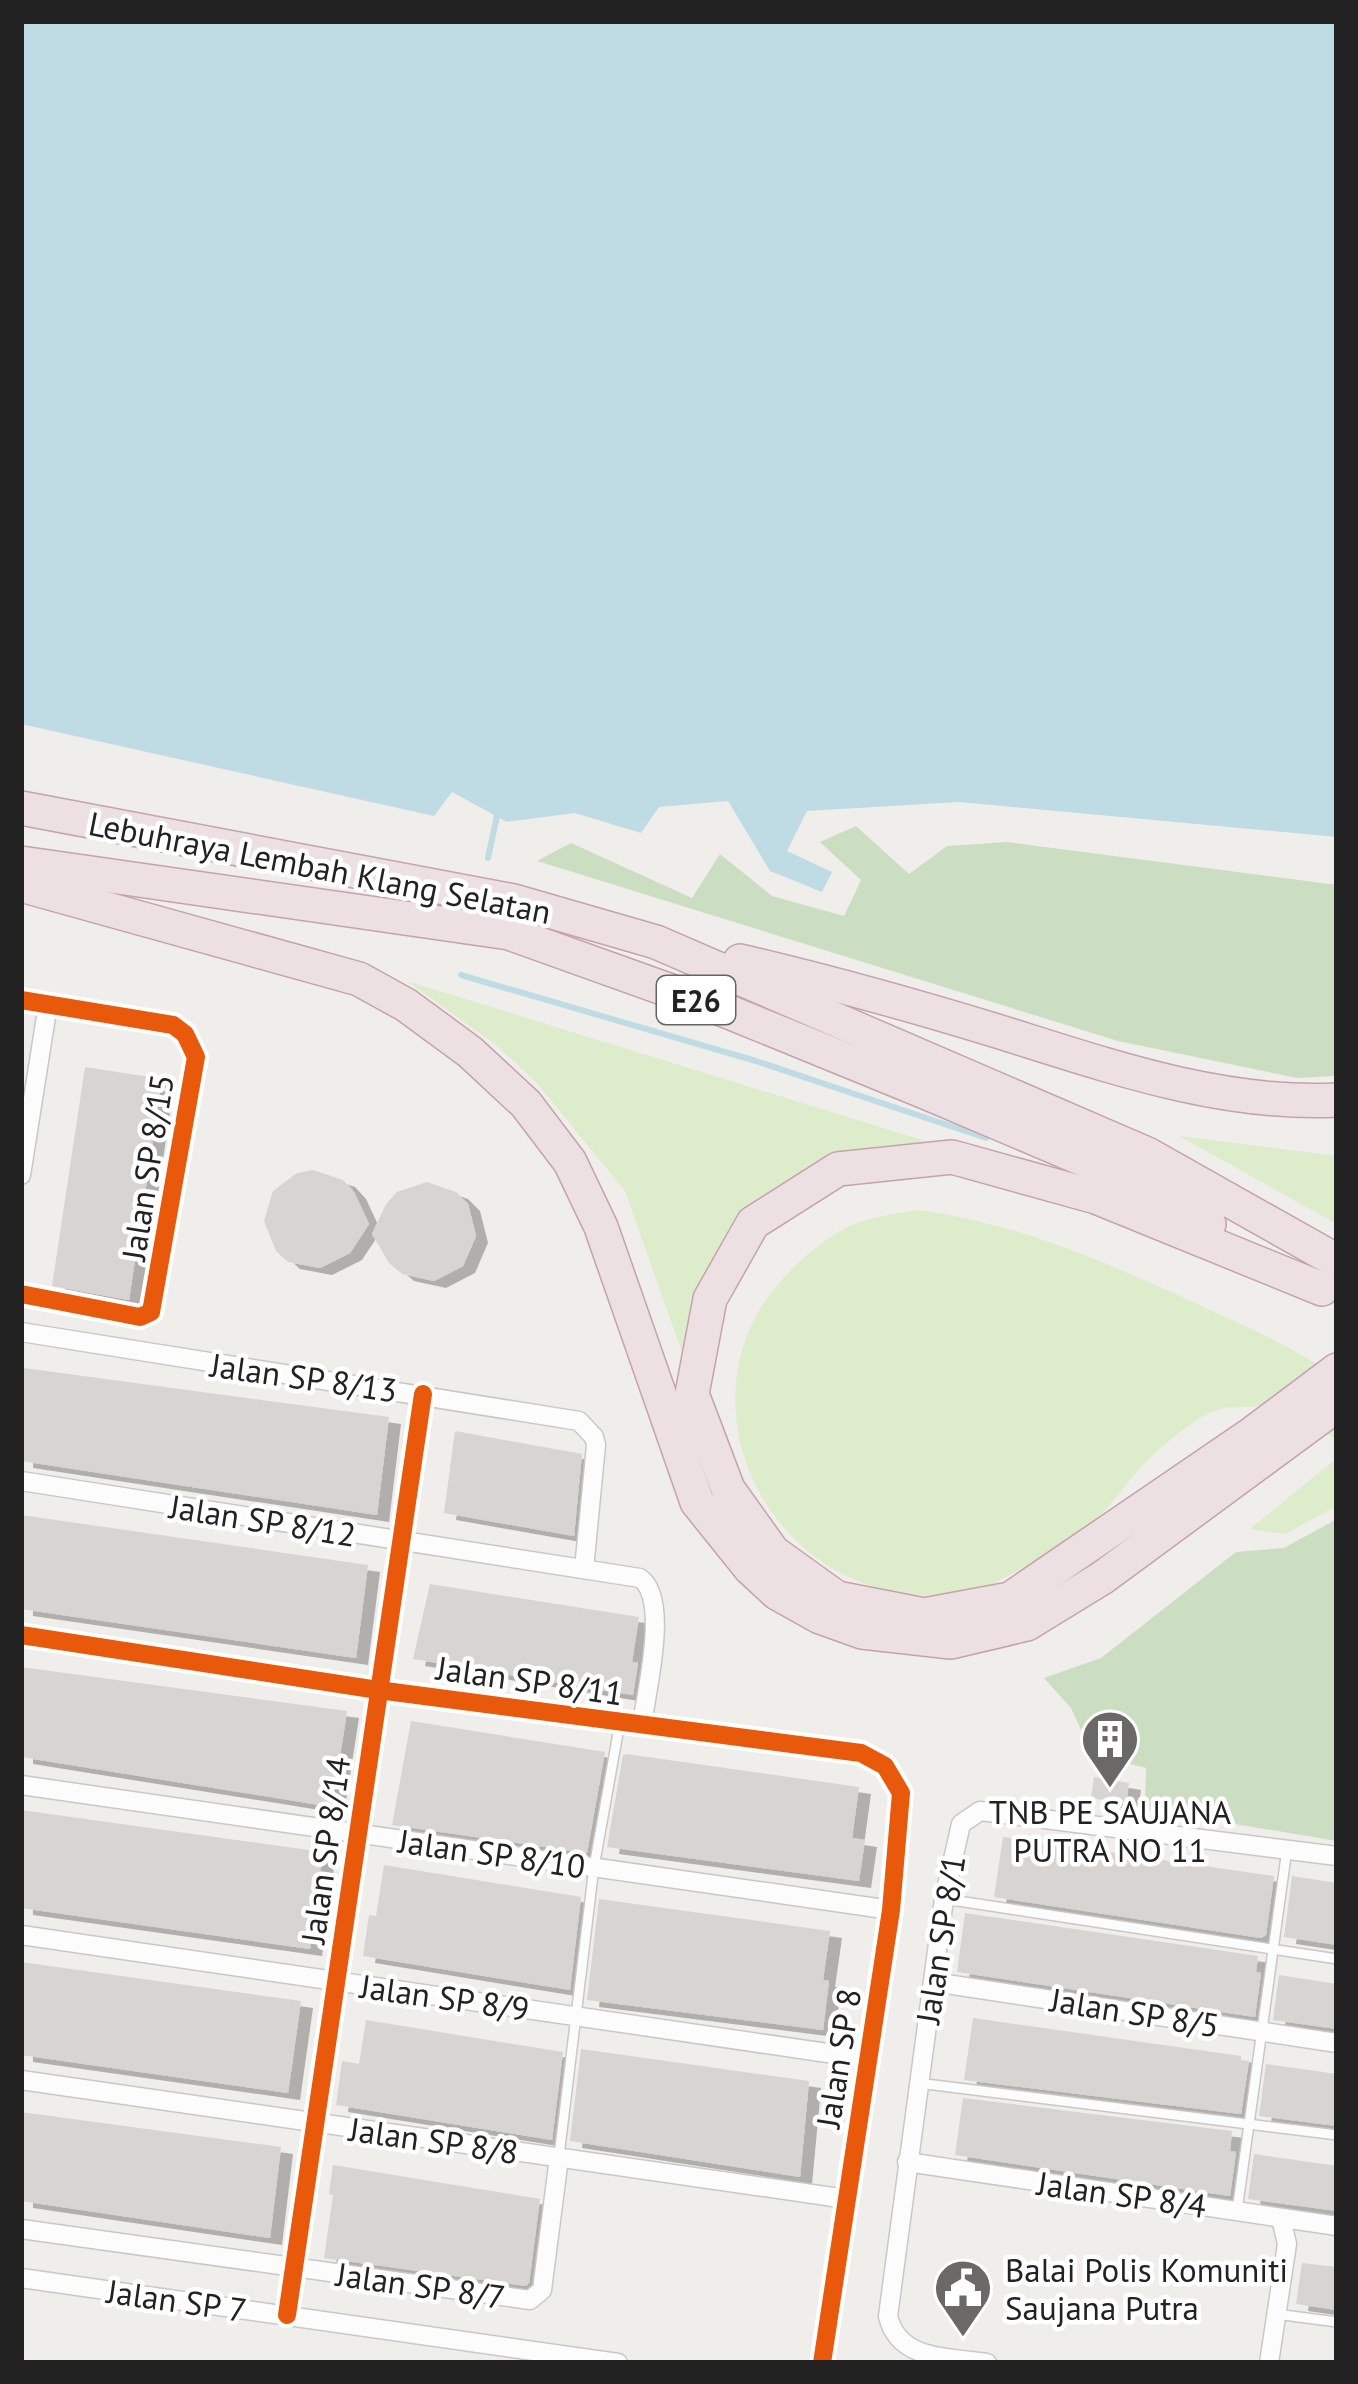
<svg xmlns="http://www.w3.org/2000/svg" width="1358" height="2384" viewBox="0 0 1358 2384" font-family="'PT Sans',sans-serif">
	<defs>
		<filter id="shadow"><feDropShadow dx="12" dy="7" stdDeviation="0" flood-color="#0004"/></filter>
	</defs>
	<rect width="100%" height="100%" fill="#f0eeeb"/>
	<g fill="#ddeccb">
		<path d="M407,981L935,1144L746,1216L683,1355L625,1191L536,1082L496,1045Z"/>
		<path d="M1179,1136L1337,1156V1224Z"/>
		<path d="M916,1210C1015,1222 1106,1262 1197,1304C1245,1326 1293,1347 1337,1377V1440L1277,1402C1251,1414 1230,1398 1200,1418C1180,1431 1159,1448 1143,1465C1127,1482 1113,1504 1095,1520C1071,1540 1007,1580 977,1590C941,1601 904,1596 869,1585C765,1551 705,1428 751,1326C768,1289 803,1254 837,1233C860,1218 889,1215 916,1210Z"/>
		<path d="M1337,1458V1506L1285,1534L1250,1529Z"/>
	</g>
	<g fill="#cbdec1">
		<path d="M856,826L909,874L947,846L1007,842L1337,885V1076L1297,1078L1118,1041L537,861L571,843L692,898L720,854L772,896L844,916L861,880L820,842Z"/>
		<path d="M1337,1519V1841L1145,1809L1146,1768L1092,1754L1071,1708L1044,1678L1101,1658L1236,1552L1284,1548Z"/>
	</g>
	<path fill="#bfdbe3" d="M21,21H1337V837L959,802L807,811L787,851L832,872L822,892L770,871L728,801L659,807L641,833L575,813L507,822L452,792L434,816L21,724Z"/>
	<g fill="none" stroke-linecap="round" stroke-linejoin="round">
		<g stroke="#bfdbe3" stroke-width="6">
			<path d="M488,858L497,816"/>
			<path d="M461,975L756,1061L986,1138"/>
		</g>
	</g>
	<g fill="#d7d4d2" filter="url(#shadow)">
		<path d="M85,1067L162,1079L129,1300L52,1286Z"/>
		<path d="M313,1170L343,1180L354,1192L369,1224L350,1253L320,1268L288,1262L276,1251L264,1221L273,1191L297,1173Z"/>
		<path d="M427,1182L456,1192L468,1204L476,1236L463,1266L434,1281L402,1274L389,1263L372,1234L386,1204L397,1192Z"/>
		<path d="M24,1368L389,1417L377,1515L21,1461Z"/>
		<path d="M455,1431L582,1454L574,1536L444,1513Z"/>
		<path d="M21,1515L368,1565L356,1658L21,1609Z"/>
		<path d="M430,1584L639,1617L632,1662L638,1663L633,1695L413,1659Z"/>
		<path d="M21,1667L347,1711L332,1807L21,1757Z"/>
		<path d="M411,1721L605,1752L587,1853L392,1825Z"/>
		<path d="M627,1754L859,1787L852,1838L865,1840L859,1881L607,1847L623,1755Z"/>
		<path d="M1094,1777L1129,1783L1126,1804L1091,1798Z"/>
		<path d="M21,1810L323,1852L310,1949L21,1908Z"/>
		<path d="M1003,1837L1274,1876L1266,1935L1261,1938L994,1897Z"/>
		<path d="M384,1865L581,1897L570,1990L363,1956L369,1915L376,1916Z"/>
		<path d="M1292,1876L1337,1883V1945L1284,1937Z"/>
		<path d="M599,1899L830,1931L823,1980L829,1981L823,2030L587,2000Z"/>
		<path d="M965,1913L1258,1956L1256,1972L1261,1973L1255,2017L957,1972Z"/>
		<path d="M21,1962L301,2001L288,2093L21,2055Z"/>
		<path d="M1279,1975L1337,1984V2029L1273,2020Z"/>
		<path d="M973,2018L1241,2056V2060L1249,2061L1241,2114L964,2080Z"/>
		<path d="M366,2020L563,2052L552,2140L336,2105L342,2061L359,2064Z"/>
		<path d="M581,2049L809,2081L800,2177L570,2141Z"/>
		<path d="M1266,2064L1337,2074V2126L1259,2116Z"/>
		<path d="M963,2098L1232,2131L1230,2151L1236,2152L1230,2196L955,2155Z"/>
		<path d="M21,2112L281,2147L270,2238L21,2201Z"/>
		<path d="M1254,2154L1337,2166V2211L1248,2199Z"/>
		<path d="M333,2165L540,2199L529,2283L526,2286L324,2258L333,2195L329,2194Z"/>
		<path d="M1302,2263L1337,2267V2310L1296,2304Z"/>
	</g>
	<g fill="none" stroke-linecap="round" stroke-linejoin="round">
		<g stroke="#c9c8c7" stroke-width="12">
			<g id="lane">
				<path d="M945,1899L1337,1959"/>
				<path d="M918,2083L1337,2135"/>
				<path d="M559,2156L594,1867L620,1722"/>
				<path d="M1237,2211L1287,1849"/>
				<path d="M1276,2314L1337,2322"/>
			</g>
		</g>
		<g stroke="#c9c8c7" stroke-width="21">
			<g id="street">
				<path d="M21,1000L173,1025L185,1034L196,1057L151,1312L140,1317L21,1294"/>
				<path d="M21,1175L48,1004"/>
				<path d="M21,1332L579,1421L594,1437L596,1445L584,1569"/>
				<path d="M21,1481L640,1578C670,1599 646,1691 642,1725"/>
				<path d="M21,1635L378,1690L861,1753L885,1766L901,1793L891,1910L822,2363"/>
				<path d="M21,1785L891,1910"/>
				<path d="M21,1935L868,2059"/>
				<path d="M933,1982L1337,2043"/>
				<path d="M21,2080L847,2199"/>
				<path d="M907,2162L1337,2226"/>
				<path d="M21,2229L530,2300L542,2290L559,2158"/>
				<path d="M21,2278L618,2363"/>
				<path d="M287,2315L423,1394"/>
				<path d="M987,2363C949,2357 898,2361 888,2316L944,1899L961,1824L980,1811L1337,1856"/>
				<path d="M1269,2363L1287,2244L1281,2218"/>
			</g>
		</g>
		<g stroke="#c5a2ac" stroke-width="36">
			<g id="highway">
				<path d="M21,808L514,901L656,942L1147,1154L1337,1261"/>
				<path d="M21,863L509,933L724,1010L925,1092L1132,1180L1209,1224"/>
				<path d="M21,885L359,979L406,1005L470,1052L526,1104L570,1162L601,1227L697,1502L750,1568L777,1593L820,1617L862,1632L951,1642L1027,1624L1102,1578L1337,1405"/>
				<path d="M740,961C826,981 912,1005 997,1031C1106,1065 1221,1106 1337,1100"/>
				<path d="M1322,1289L1096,1197L952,1157L838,1169L753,1223L710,1299L692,1394L728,1489L773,1552L837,1598L924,1615L1010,1599L1253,1433L1337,1370"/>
			</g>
		</g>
		<use href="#lane" stroke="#fdfcfc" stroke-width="9"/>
		<use href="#street" stroke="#fdfcfc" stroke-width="18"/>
		<use href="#highway" stroke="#ece0e2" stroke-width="33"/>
		<g stroke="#fff" stroke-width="26">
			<g id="cycleway">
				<path d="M21,1000L173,1025L185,1034L196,1057L151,1312L140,1317L21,1294"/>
				<path d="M21,1635L378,1690L861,1753L885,1766L901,1793L891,1910L822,2363"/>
				<path d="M287,2315L423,1394"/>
			</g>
		</g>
		<use href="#cycleway" stroke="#e8590c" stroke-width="18"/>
	</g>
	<defs>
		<g id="building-pin" transform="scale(3)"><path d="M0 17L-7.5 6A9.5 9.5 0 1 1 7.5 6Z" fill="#6a6968" stroke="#fff"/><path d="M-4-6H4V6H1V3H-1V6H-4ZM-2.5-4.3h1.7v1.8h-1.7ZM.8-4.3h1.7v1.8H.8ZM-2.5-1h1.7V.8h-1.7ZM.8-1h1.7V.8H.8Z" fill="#fff"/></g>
		<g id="civic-pin" transform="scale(3)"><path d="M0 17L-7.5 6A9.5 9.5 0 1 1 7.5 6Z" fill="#6a6968" stroke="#fff"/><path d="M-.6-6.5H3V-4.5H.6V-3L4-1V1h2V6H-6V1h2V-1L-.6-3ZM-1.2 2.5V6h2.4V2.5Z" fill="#fff"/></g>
	</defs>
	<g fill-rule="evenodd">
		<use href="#building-pin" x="1110" y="1739"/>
		<use href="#civic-pin" x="963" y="2288"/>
	</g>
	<g text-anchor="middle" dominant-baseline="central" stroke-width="9" stroke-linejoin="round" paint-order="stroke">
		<rect fill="#fff" stroke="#646464" stroke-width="3" x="657" y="976" width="78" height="48" rx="9"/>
		<g font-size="30" font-weight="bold" fill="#222">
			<text x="696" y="1000">E26</text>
		</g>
		<g font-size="33" fill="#222" stroke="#fff">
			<text transform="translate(320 867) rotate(11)">Lebuhraya Lembah Klang Selatan</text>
			<text transform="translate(147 1167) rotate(-81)">Jalan SP 8/15</text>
			<text transform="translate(304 1377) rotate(8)">Jalan SP 8/13</text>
			<text transform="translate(263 1520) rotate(9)">Jalan SP 8/12</text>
			<text transform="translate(530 1680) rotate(8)">Jalan SP 8/11</text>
			<text transform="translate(325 1850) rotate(-82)">Jalan SP 8/14</text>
			<text transform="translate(492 1853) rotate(8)">Jalan SP 8/10</text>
			<text transform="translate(940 1939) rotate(-81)">Jalan SP 8/1</text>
			<text transform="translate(445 1997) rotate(8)">Jalan SP 8/9</text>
			<text transform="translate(1135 2012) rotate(9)">Jalan SP 8/5</text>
			<text transform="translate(838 2058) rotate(-81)">Jalan SP 8</text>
			<text transform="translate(434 2140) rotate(8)">Jalan SP 8/8</text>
			<text transform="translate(1122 2194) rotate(8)">Jalan SP 8/4</text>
			<text transform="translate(421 2285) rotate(8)">Jalan SP 8/7</text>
			<text transform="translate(177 2300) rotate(8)">Jalan SP 7</text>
		</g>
		<g font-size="33" fill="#222" stroke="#fff">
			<text x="1110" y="1811">TNB PE SAUJANA<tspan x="1110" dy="38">PUTRA NO 11</tspan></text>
			<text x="1005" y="2269" text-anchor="start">Balai Polis Komuniti<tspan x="1005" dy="38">Saujana Putra</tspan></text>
		</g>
	</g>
	<rect width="1358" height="2384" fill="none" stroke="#222222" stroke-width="48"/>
</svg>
